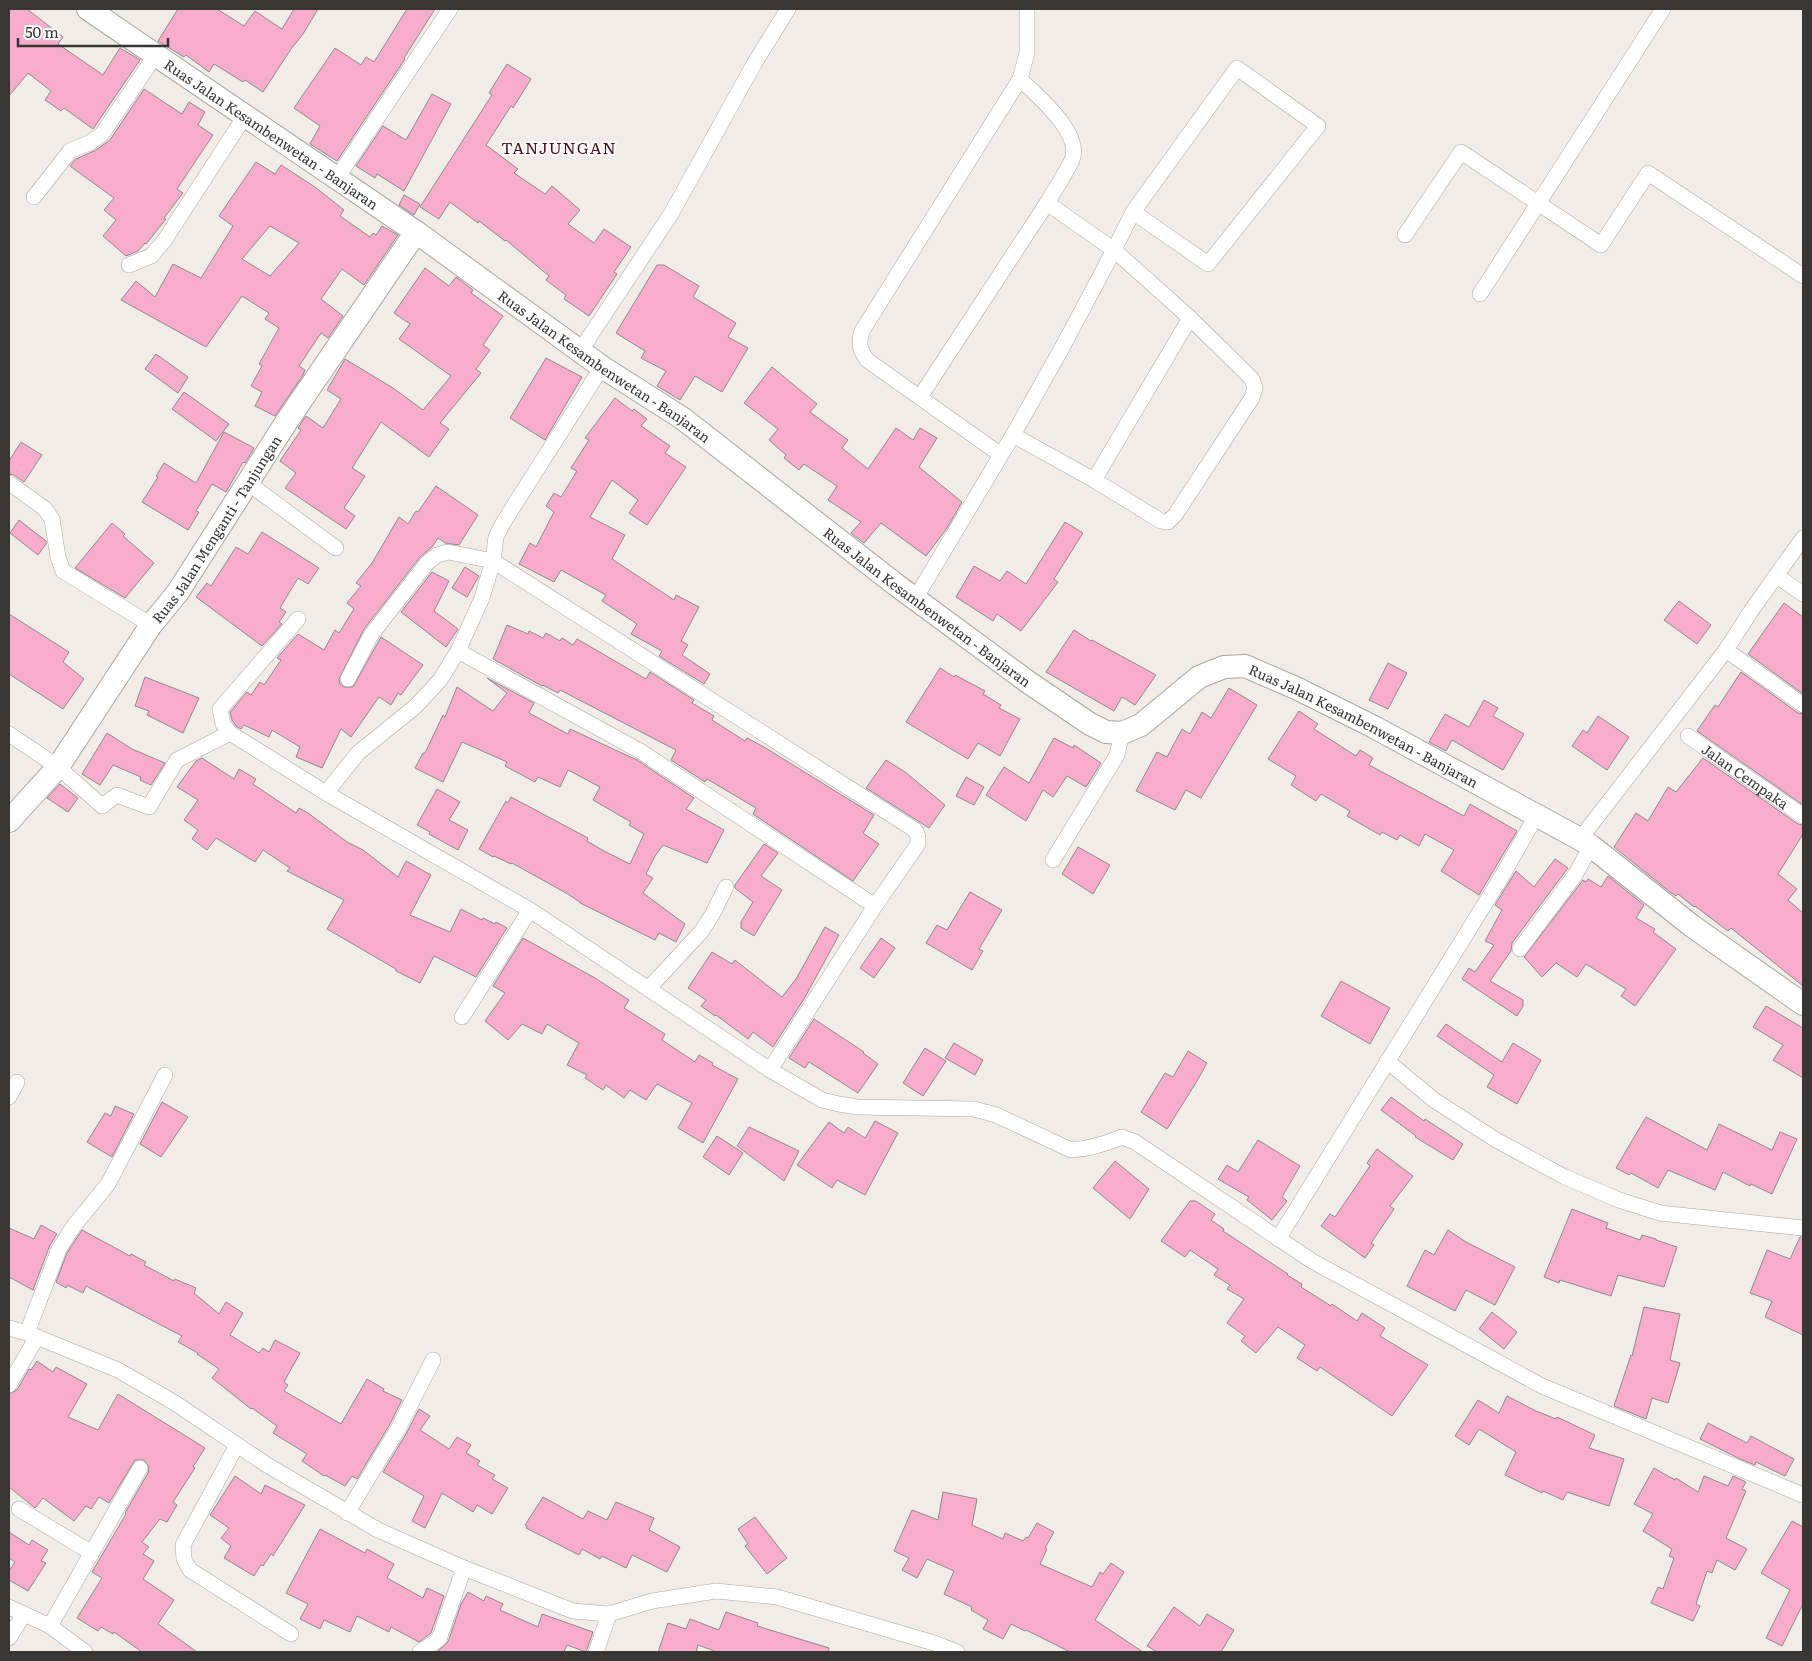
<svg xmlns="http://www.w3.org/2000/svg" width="1812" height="1661" viewBox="0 0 1812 1661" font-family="Literata,serif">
	<rect width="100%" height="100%" fill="#f1ece7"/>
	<g fill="#f7accc" stroke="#8f898b" fill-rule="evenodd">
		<path d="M9,9H27L63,37L58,44L103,75L120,48L140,60L93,129L64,108L61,111L45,100L51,91L28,73L9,96Z"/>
		<path d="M178,9H217L244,26L255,11L282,29L294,9H318L303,34L291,49L263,92L245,80L243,82L214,64L209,72L186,55L184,57L158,41Z"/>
		<path d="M407,9H435L404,58L405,59L337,161L310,144L320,126L294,108L335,48L361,65L366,57L374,62Z"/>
		<path d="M507,64L531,79L513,108L511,106L486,145L518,169L514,173L545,194L552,186L580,210L568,224L594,243L604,229L631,247L614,272L617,274L589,316L564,299L566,295L546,280L549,276L506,240L505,241L479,221L478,223L450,202L439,219L420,207L492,95L489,93Z"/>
		<path d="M144,89L182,114L189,102L205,112L198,125L213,135L177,189L183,193L164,218L166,219L146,244L145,243L138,251L126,256L103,236L116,220L104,210L114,198L70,166L76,159L96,150L110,140Z"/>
		<path d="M432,94L451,104L404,191L377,174L375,178L356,166L383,126L406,140Z"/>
		<path d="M256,162L275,174L281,165L315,187L344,210L340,216L370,237L373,233L376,235L382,226L398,235L364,285L342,269L321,299L343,316L328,338L321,333L299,366L305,370L303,375L275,416L255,406L262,392L251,386L262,366L259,364L279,328L265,319L269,313L242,296L206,347L121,300L136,281L155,297L173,264L201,278L233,226L219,216ZM270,226L299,243L270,276L242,259Z"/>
		<path d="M404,195L420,204L414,215L399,205Z"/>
		<path d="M657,265H664L699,286L693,297L736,323L728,337L748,348L722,392L695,376L680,400L657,386L666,371L641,358L645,351L616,333Z"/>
		<path d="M425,268L449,286L456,277L473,290L471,293L503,316L483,345L490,350L476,369L481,373L440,423L449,429L429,457L381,422L352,468L365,476L344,508L355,516L346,529L285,488L296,473L280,461L301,430L298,428L306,416L323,428L341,399L327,390L345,359L393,388L423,410L451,376L399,339L410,324L394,313Z"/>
		<path d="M156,354L188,377L178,393L145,369Z"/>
		<path d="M546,358L582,377L545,440L510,418Z"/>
		<path d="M772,367L817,404L810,412L848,440L842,448L868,469L896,428L913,440L920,428L937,438L919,467L962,502L947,528L926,556L881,523L864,543L851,533L861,522L828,500L837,486L804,464L799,470L784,458L786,455L769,440L778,429L744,403Z"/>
		<path d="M184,392L229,424L216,441L172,409Z"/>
		<path d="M615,398L632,411L634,409L647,419L641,426L670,446L665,453L686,467L647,525L629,513L638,500L612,480L590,517L625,535L612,559L674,600L676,595L699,607L681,641L688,645L682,655L710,674L704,684L659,656L662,651L631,634L637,624L602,601L606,595L561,570L554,582L519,564L530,543L536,547L554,512L546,506L554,493L561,497L577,471L571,468L589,440L585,438Z"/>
		<path d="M224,432L254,448L245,463L243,462L226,492L212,484L196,511L199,512L188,530L142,502L158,477L156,476L164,463L196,483Z"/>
		<path d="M21,442L42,455L24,482L14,475L9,474V461Z"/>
		<path d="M436,486L478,515L459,545L445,543L438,538L432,547L420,557L364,629L339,679L340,684L344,687H353L381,637L423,665L401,695L398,693L391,705L379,697L351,737L341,729L322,768L296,757L300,747L272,730L269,737L244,725L241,729L236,726L232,720L230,712L247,692L251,695L260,682L264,685L281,660L277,658L298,634L324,650L335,630L339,633L354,609L347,603L361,586L356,583L372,563L399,517L408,524L416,511L418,512Z"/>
		<path d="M19,520L46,541V544L38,555L10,533Z"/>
		<path d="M1065,522L1083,533L1054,579L1058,582L1021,631L997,614L993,621L956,597L974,566L1000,581L1007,571L1026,584Z"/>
		<path d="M112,523L125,534L123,536L154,563L125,598L75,568Z"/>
		<path d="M262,532L319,568L308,584L298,578L280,608L286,612L279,622L282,624L262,646L196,597L207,583L211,586L236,547L248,554Z"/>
		<path d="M465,567L479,576L467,597L452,588Z"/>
		<path d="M432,572L449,581L434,611L458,629L446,647L401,612Z"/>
		<path d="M1679,601L1711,625L1697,644L1664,620Z"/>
		<path d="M1784,603L1803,617V694L1748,654Z"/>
		<path d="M9,614L69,652L63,662L84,679L63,709L9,674Z"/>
		<path d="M507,625L528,634L529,631L543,638L546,633L560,641L562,638L573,645L577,639L646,679L650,672L694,700L692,703L714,716L712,720L745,741L747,738L764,747L874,815L863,833L879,844L853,881L753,814L756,808L707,779L705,782L671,760L676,750L560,690L558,693L543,685L542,686L493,659Z"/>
		<path d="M1074,630L1091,641L1092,640L1156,675L1135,705L1122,697L1114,711L1046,672Z"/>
		<path d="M1388,663L1407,673L1388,709L1369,700Z"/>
		<path d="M940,668L954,677L955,675L985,691L983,694L1001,705L999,708L1020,719L1000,756L978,743L968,759L906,722Z"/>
		<path d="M1741,672L1798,713L1803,714V805L1697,731L1715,705L1718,707Z"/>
		<path d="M145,677L199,698L183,733L147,715L149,711L135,706Z"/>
		<path d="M487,678L534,703L529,713L568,734L570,729L637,760L694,798L686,809L724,830L707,863L663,845L655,856L646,874L653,878L643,893L685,924L676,942L659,933L655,940L580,903V902L566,893L512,863L511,864L494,856L493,857L479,849L506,801L508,803L511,797L588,838L587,841L604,851L630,864L644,834L629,825L631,822L593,800L600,787L568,770L560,787L538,777L535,782L505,766L507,762L462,742L443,782L415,768L423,753H425L443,715L445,717L457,687L493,711L507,693Z"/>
		<path d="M1229,688L1257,705L1201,798L1186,790L1175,810L1136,791L1157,752L1167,757L1182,729L1190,734L1202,712L1211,718Z"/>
		<path d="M1484,700L1498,708L1493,716L1524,734L1503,770L1452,740L1446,751L1429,742L1445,714L1469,727Z"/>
		<path d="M1299,711L1318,724L1314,729L1356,756L1360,750L1373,758L1369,765L1464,816L1470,804L1517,831L1479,895L1441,871L1454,850L1425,834L1419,846L1400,835L1397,840L1382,832L1380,835L1347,816L1350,811L1321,794L1316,801L1291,785L1296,776L1268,759Z"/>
		<path d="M1598,716L1629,737L1607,770L1572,746L1583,730L1587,733Z"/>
		<path d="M107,733L132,749L165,763L151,785L140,780L141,777L113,765L100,785L82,774Z"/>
		<path d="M1054,738L1073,748L1074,745L1101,763L1086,787L1067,776L1053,797L1043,790L1026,821L986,795L1004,767L1029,783Z"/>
		<path d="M202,758L234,779L239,769L256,779L253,784L296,813L299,808L308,813L347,842L363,850L398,877L406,861L431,875L410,915L450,932L461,909L482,920L483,918L495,924L496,922L507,928L476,977L434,956L420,983L396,971V969L327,929L344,900L287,871L290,868L263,850L255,862L216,838L207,850L192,839L198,830L184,820L198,800L177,787L196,761Z"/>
		<path d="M1703,758L1798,824L1803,825V834L1778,874L1797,889L1788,900L1803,913V986L1731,928L1728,931L1695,906L1694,907L1678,894L1676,896L1670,892L1614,847L1636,813L1648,821L1668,787L1676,792Z"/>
		<path d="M886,760L905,772L945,805L929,828L866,788Z"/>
		<path d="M966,777L984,787L974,805L956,796Z"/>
		<path d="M60,784L78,798L68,812L47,798Z"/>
		<path d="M437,789L460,802L449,820L468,830L458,850L429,834L430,832L417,825Z"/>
		<path d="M764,844L778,853L761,876L782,890L754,936L741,928V922L753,902L735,888V885Z"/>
		<path d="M1078,847L1110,865L1093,894L1062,874Z"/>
		<path d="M1555,859L1568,868L1512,943L1511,951L1490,981L1523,1000V1006L1517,1016L1462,979L1469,968L1475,972L1494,945L1485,941L1502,910L1495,905L1516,871L1534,887Z"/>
		<path d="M1608,876L1644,905L1636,918L1655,929L1653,932L1676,949L1635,1006L1621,996L1626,989L1586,964L1577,977L1556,963L1542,977L1524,957L1583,880L1586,882L1588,879L1601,887Z"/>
		<path d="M970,892L1002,910L979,949L983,951L972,970L926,943L937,925L947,930Z"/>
		<path d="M825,927L839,935L804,999L773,1047L753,1032L748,1039L716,1015L715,1016L701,1006L706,1000L688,988L712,952L732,964L735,960L782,997L796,979Z"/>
		<path d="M523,938L595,978L629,1000L624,1008L665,1034L662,1040L695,1062L699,1055L713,1063L712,1065L738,1079L703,1143L678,1128L692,1103L657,1084L646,1100L630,1090L624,1098L606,1085L603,1090L585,1078L587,1075L567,1065L579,1043L547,1024L542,1034L522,1024L508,1040L485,1021L505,993L493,986Z"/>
		<path d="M881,938L895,948L874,978L860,968Z"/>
		<path d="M1341,981L1390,1008L1370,1044L1321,1016Z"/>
		<path d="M1766,1006L1803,1028V1078L1773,1060L1783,1045L1753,1027Z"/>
		<path d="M814,1019L864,1052L863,1053L878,1064L858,1093L809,1062L805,1068L789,1058Z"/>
		<path d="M1446,1024L1502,1062L1513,1043L1541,1060L1517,1104L1487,1087L1494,1075L1437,1036Z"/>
		<path d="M954,1043L983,1060L975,1075L945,1058Z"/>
		<path d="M925,1048L946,1061L923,1096L903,1083Z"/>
		<path d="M1188,1051L1207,1063L1197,1081L1167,1129L1141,1112L1165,1073L1173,1077Z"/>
		<path d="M1391,1097L1424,1121L1425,1119L1463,1144L1453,1160L1415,1137L1416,1136L1381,1110Z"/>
		<path d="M162,1102L188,1117L161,1157L140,1144Z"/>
		<path d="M115,1106L134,1114L112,1157L87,1142L105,1113L111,1116Z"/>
		<path d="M1646,1117L1707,1150L1719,1124L1772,1150L1780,1132L1797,1139L1772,1194L1751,1184L1750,1186L1723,1172L1715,1190L1668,1170L1658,1188L1631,1173L1629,1175L1616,1168Z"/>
		<path d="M875,1121L898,1133L865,1195L837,1180L832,1188L797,1165L829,1122L844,1133L848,1127L865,1138Z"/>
		<path d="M749,1127L799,1151L784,1181L737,1146Z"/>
		<path d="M717,1136L743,1153L729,1175L703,1157Z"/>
		<path d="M1258,1140L1300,1166L1282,1197L1287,1201L1272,1220L1247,1200L1249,1197L1218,1179L1227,1165L1238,1172Z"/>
		<path d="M1377,1149L1413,1176L1390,1206L1394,1209L1371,1243L1374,1245L1365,1258L1321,1226L1330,1214L1335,1217L1370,1166L1367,1163Z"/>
		<path d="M1115,1161L1149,1189L1130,1219L1093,1188Z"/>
		<path d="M1190,1201H1196L1215,1214L1211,1220L1224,1229L1223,1231L1288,1274L1287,1275L1302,1284L1301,1287L1331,1306L1332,1304L1357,1321L1362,1313L1385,1328L1380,1336L1428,1365L1392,1416L1320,1367L1317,1371L1297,1358L1305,1345L1278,1327L1256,1353L1241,1341L1245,1336L1227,1323L1244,1299L1227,1289L1230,1285L1214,1275L1218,1269L1190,1250L1185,1257L1161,1241Z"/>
		<path d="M1572,1209L1608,1223L1606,1228L1640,1240L1642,1235L1656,1239V1240L1677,1247L1664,1287L1618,1275L1611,1296L1560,1280L1559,1283L1544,1277Z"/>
		<path d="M41,1225L57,1234L50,1245L33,1290L9,1277V1228L34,1239Z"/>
		<path d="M82,1230L130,1256L131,1254L146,1262L144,1265L174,1281L175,1279L196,1288L194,1293L219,1314L226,1302L243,1313L230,1335L259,1353L263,1348L269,1352L275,1340L300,1353L284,1382L288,1385L284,1391L341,1424L367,1379L384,1389L383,1391L402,1400L390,1424L357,1479L352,1476L345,1486L325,1475L324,1476L302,1461L307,1454L273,1433L277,1426L252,1408L251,1409L212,1378L219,1369L197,1354L198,1353L178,1342L182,1336L86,1286L83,1293L67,1285L66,1288L56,1282L67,1253Z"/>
		<path d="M1448,1230L1466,1242L1515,1267L1495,1305L1466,1290L1455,1311L1407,1286L1425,1250L1434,1255Z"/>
		<path d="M1800,1237H1803V1335L1765,1317L1772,1301L1750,1293L1767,1250L1790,1259Z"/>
		<path d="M1644,1307L1680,1314L1670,1360L1680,1363L1668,1403L1652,1398L1646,1419L1614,1406L1631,1355L1632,1356Z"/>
		<path d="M1492,1312L1517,1332L1504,1349L1479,1329Z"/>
		<path d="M37,1361L53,1372L56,1367L87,1384L68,1417L98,1430L118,1394L205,1448L193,1467L195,1468L173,1502L177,1505L167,1522L160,1519L142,1542L149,1547L143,1554L154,1561L143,1579L174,1600L158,1624L197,1652H142L114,1632L113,1634L101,1627L98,1631L77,1618L102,1578L92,1572L126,1514L125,1513L148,1473L149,1467L144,1460H135L109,1503L99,1497L91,1509L86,1506L74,1521L43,1498L35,1508L9,1487V1394L17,1390L29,1369L31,1370Z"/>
		<path d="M1507,1396L1536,1411L1556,1419L1557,1417L1595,1435L1589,1448L1624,1459L1609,1506L1567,1492L1563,1500L1543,1491L1542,1493L1505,1475L1516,1452L1479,1429L1469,1445L1455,1436L1478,1400L1499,1413Z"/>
		<path d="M419,1409L430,1416L420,1430L449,1449L457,1437L471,1445L466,1453L480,1461L477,1465L495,1475L492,1479L508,1488L492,1514L477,1505L473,1512L442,1493L425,1528L412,1521L424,1496L383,1472L406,1434Z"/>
		<path d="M1708,1423L1747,1443L1751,1436L1794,1459L1785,1476L1756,1462L1755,1465L1740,1459L1700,1439Z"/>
		<path d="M1654,1468L1675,1480L1676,1478L1698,1492L1704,1476L1728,1486L1733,1476L1746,1482L1742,1489L1746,1491L1726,1538L1747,1549L1735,1570L1717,1560L1712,1573L1707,1571L1696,1604L1700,1606L1693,1621L1651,1603L1658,1587L1663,1589L1674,1558L1669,1556L1672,1549L1643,1531L1653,1514L1634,1504Z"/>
		<path d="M235,1476L261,1494L265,1485L305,1505L273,1556L271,1554L263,1566L261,1565L254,1576L224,1558L231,1546L221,1538L229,1528L210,1515Z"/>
		<path d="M943,1492L977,1499L972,1525L1003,1539L1005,1533L1023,1541L1026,1537L1028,1538L1037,1523L1054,1532L1045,1548L1047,1549L1040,1564L1092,1587L1100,1572L1103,1574L1111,1563L1124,1572L1095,1620L1143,1652H1070L1026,1630L1025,1631L1011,1624L1003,1639L983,1629L988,1620L971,1610L972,1607L944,1594L954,1571L927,1559L917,1578L902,1570L909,1558L894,1551L912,1510L938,1520Z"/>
		<path d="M543,1497L583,1519L588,1511L607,1520L616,1502L654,1518L649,1530L680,1547L667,1572L632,1555L626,1568L602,1556L600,1559L582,1549L579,1555L526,1528L527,1526L525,1525Z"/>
		<path d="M755,1517L787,1558L767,1574L745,1546L748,1544L738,1529Z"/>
		<path d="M1792,1521L1803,1527V1604L1782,1646L1766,1638L1790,1590L1761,1573Z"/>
		<path d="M320,1529L365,1553L367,1549L394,1564L387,1578L423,1598L427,1588L444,1596L431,1633L419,1642L391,1627L389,1632L357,1616L350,1632L324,1620L320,1629L300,1619L308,1604L286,1593Z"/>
		<path d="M9,1532L29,1545L32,1540L48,1550L41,1561L46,1563L28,1591L9,1580V1571L15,1562L9,1558Z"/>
		<path d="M468,1592L484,1601L486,1596L503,1604L500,1610L538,1627L542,1614L593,1632L586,1652L567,1645L564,1652H439L438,1651L448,1642L461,1604Z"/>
		<path d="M1174,1607L1200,1626L1207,1614L1234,1630L1221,1652H1157L1147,1646Z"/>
		<path d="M726,1612L758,1623L757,1626L829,1648V1652H717L698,1645L696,1652H658L668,1623L686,1629L690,1619L719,1630Z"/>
	</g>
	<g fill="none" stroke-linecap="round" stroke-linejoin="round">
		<g stroke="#aaa5a1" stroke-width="16">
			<g id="minor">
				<path d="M337,178L450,9"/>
				<path d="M34,197L70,151L91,142L102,134L155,56"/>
				<path d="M1405,235L1461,152L1601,245L1648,173L1803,276"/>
				<path d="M129,265L151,256L164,241L245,116"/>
				<path d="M1480,294L1663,9"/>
				<path d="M580,351L671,214L754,64L788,9"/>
				<path d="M920,397L1047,203"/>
				<path d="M1013,435L1094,480L1161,521L1168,522L1175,515L1252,398L1255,388L1252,379L1190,318L1114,250L1133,212L1237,68L1318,126L1208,264L1133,212"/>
				<path d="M1001,455L867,360C860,350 858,344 862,331L1020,79L1027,53V9"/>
				<path d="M1094,480L1190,318"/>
				<path d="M9,483L44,508L52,519L58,557L63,571L151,625"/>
				<path d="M248,483L336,548"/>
				<path d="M1777,576L1803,594"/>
				<path d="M915,599L1013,435L1063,346L1114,250L1047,203C1055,189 1065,175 1072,160C1083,133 1037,96 1020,79"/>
				<path d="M298,619L220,709L223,724L230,733L326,793L530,910L770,1070L822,1100L839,1104L857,1107L974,1109L996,1115L1071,1150C1089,1149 1105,1144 1122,1137L1135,1142L1312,1261L1542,1386L1803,1495"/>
				<path d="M1726,650L1803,705"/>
				<path d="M458,651L640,751L875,906"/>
				<path d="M348,679L371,635L427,563L437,555L448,552L493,561L915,830L918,837V844L875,906L770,1070"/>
				<path d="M9,734L58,767L102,806L117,795L149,807L177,760L230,733"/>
				<path id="s1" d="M1688,736L1803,816"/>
				<path d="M326,793L358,753L416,706L440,680L458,651L482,598L493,561L496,537L503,523L602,367"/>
				<path d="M1580,839L1726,650L1751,611L1803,538"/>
				<path d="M1053,860L1117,755L1122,733"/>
				<path d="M1520,949L1575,875L1591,846"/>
				<path d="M648,989L701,932L712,915L726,887"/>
				<path d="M462,1017L530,910"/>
				<path d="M1387,1061L1434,1100L1496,1140L1565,1177L1619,1200L1660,1213L1803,1228"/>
				<path d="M9,1097L17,1082"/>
				<path d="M1278,1239L1502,876L1536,816"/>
				<path d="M9,1328L27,1333L118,1370L175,1403L267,1465L378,1530L464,1568L573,1611L609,1614L652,1601L716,1591L777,1597L934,1643L957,1652"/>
				<path d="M27,1333L59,1249L73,1227L108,1184L165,1075"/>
				<path d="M9,1385L37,1337"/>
				<path d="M237,1445L183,1545L184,1559L190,1570L291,1634"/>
				<path d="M19,1509L92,1553"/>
				<path d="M347,1513L398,1429L433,1360"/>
				<path d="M9,1607L50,1626L85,1652"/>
				<path d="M50,1626L140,1468"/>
				<path d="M9,1638L24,1614"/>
				<path d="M420,1652L439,1639L464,1568"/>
				<path d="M596,1652L609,1614"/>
			</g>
		</g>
		<g stroke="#aaa5a1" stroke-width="24">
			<g id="secondary">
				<path id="s2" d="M88,9L416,232L602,367L682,418L895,584L1028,682L1090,724L1106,732L1122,733L1141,725L1199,677L1224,667L1245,666L1298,689L1374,727L1580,839L1591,846L1692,926L1803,1004"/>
				<path id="s3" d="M9,821L58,767L151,625L178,592L287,421L416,232"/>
			</g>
		</g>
		<use href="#minor" stroke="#fff" stroke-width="15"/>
		<use href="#secondary" stroke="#fff" stroke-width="22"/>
	</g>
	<g text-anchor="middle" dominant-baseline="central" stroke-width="4" stroke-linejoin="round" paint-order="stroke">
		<g font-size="14" fill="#383634" stroke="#fff">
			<text stroke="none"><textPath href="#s2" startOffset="222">Ruas Jalan Kesambenwetan - Banjaran</textPath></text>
			<text stroke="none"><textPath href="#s2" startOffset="628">Ruas Jalan Kesambenwetan - Banjaran</textPath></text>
			<text stroke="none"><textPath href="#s3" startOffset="359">Ruas Jalan Menganti - Tanjungan</textPath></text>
			<text stroke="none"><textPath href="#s2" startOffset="1031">Ruas Jalan Kesambenwetan - Banjaran</textPath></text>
			<text stroke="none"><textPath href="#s2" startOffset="1542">Ruas Jalan Kesambenwetan - Banjaran</textPath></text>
			<text stroke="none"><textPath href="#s1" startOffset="70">Jalan Cempaka</textPath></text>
		</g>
		<g font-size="16" letter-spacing="1" fill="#500b19" stroke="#fff">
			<text x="559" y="147">TANJUNGAN</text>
		</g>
	</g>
	<rect width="1812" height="1661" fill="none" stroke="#383634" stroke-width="20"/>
	<path d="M18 38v8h150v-8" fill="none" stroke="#383634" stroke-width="2.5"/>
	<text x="25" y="38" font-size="15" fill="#383634" stroke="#ffffff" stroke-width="4" paint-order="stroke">50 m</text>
</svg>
